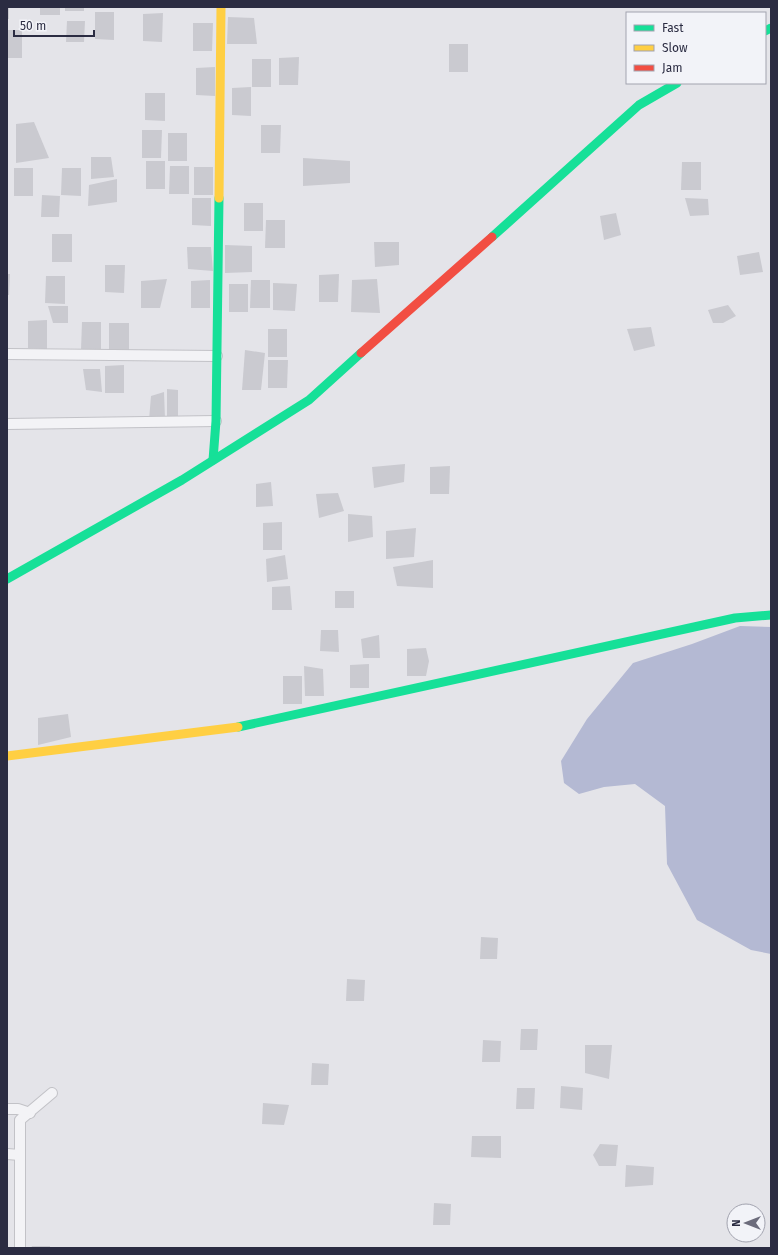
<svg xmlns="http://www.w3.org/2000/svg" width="778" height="1255" viewBox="0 0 778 1255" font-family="'Fira Sans',sans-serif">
	<rect width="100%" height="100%" fill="#e4e4e9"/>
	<path fill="#b4b9d3" d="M740,626L771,627V954L751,950L697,920L667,864L665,806L635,784L604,787L579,794L564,783L561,761L587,719L633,663L692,644Z"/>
	<g fill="#cacad0">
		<rect x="7" y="7" width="2" height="12"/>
		<rect x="40" y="7" width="20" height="8"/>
		<rect x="65" y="7" width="19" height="4"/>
		<path d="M95,12H114V40L95,39Z"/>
		<path d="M163,13L162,42L143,41V14Z"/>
		<path d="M228,17L254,18L257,44H227Z"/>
		<path d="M67,21H85L84,42H66Z"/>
		<path d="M193,23H213L212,51H193Z"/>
		<rect x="7" y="30" width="15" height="28"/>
		<rect x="449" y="44" width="19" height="28"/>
		<path d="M299,57L298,85H279V58Z"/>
		<rect x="252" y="59" width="19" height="28"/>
		<path d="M215,67V96L196,95V68Z"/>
		<path d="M251,87V116L232,115V88Z"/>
		<path d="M145,93H165V121L145,120Z"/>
		<path d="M34,122L49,158L16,163V124Z"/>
		<path d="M261,125H281L280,153H261Z"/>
		<path d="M142,130H162L161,158H142Z"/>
		<rect x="168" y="133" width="19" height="28"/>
		<path d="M91,157H111L114,177L91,179Z"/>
		<path d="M303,158L350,161V183L303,186Z"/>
		<rect x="146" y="161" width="19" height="28"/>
		<path d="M682,162H701V190H681Z"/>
		<path d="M170,166H189V194H169Z"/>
		<rect x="194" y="167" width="19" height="28"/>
		<rect x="14" y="168" width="19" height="28"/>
		<path d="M62,168H81V196L61,195Z"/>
		<path d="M117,179V202L88,206L89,185Z"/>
		<path d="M42,195L60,196L59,217H41Z"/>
		<path d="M192,198H211V226L192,225Z"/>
		<path d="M685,198L708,199L709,215L690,216Z"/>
		<rect x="244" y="203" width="19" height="28"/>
		<path d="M616,213L621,235L604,240L600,216Z"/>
		<path d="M266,220H285V248H265Z"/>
		<rect x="52" y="234" width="20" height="28"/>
		<path d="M374,242H399V265L375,267Z"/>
		<path d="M225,245L252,246V272L225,273Z"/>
		<path d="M187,247H211L213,271L188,269Z"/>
		<path d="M759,252L763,272L740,275L737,256Z"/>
		<path d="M105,265H125L124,293L105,292Z"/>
		<path d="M7,274H10L9,295H7Z"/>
		<path d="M339,274L338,302H319V275Z"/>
		<path d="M46,276H65V304L45,303Z"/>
		<path d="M167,279L160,308H141V281Z"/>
		<path d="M377,279L380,313L351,312L352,280Z"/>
		<path d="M210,280V308H191V281Z"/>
		<path d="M251,280H270V308H250Z"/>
		<path d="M273,283L297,284L295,311L273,310Z"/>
		<rect x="229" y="284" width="19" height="28"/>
		<path d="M728,305L736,316L723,323H713L708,310Z"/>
		<path d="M48,306H68V323H53Z"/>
		<path d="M47,320V349L28,348V321Z"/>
		<path d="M82,322H101V350H81Z"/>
		<rect x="109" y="323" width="20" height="28"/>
		<path d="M651,327L655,346L634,351L627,329Z"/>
		<rect x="268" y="329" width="19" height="28"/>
		<path d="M245,350L265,353L261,390H242Z"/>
		<path d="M268,360H288L287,388H268Z"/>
		<path d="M124,365V393H105V366Z"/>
		<path d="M83,369H100L102,392L86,390Z"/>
		<path d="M167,389L178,390V416H167Z"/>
		<path d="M164,392L165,419L149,420L151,396Z"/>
		<path d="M405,464L404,482L374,488L372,467Z"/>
		<path d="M450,466L449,494H430V467Z"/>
		<path d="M271,482L273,506L256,507V484Z"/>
		<path d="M338,493L344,511L319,518L316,494Z"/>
		<path d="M348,514L372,516L373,537L348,542Z"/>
		<path d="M282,522V550H263V523Z"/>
		<path d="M416,528L414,557L386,559V531Z"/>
		<path d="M285,555L288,579L267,582L266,559Z"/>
		<path d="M433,560V588L397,586L393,567Z"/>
		<path d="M290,586L292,610H272V587Z"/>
		<rect x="335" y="591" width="19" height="17"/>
		<path d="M321,630H338L339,652L320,651Z"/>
		<path d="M379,635L380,658H363L361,639Z"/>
		<path d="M426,648L429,661L426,676H407V649Z"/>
		<path d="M369,664V688H350V665Z"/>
		<path d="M304,666L323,669L324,696H305Z"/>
		<rect x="283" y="676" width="19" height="28"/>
		<path d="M68,714L71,737L38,745V718Z"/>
		<path d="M481,937L498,938L497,959H480Z"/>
		<path d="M347,979L365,980L364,1001H346Z"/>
		<path d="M521,1029H538L537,1050H520Z"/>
		<path d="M483,1040L501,1041L500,1062H482Z"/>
		<path d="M585,1045H612L609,1079L585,1073Z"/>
		<path d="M312,1063L329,1064L328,1085H311Z"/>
		<path d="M561,1086L583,1088L582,1110L560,1108Z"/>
		<path d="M517,1088H535L534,1109H516Z"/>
		<path d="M263,1103L289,1105L284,1125L262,1124Z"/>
		<path d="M472,1136H501V1158L471,1157Z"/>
		<path d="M600,1144L618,1145L616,1166H599L593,1155Z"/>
		<path d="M626,1165L654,1167L653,1185L625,1187Z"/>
		<path d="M434,1203L451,1204L450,1225H433Z"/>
		<path d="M32,1246H50V1248H31Z"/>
	</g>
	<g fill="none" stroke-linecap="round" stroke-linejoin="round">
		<g stroke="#c2c2c7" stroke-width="12">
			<g id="street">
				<path d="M7,354L217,356"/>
				<path d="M7,424L216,421"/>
				<path d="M7,1109H18L30,1113"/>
				<path d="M7,1154L20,1155"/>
				<path d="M20,1248V1120L52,1093"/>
			</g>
		</g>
		<use href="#street" stroke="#f3f3f6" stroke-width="10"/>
		<g stroke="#16e098" stroke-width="9">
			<path d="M765,31L771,28"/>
			<path d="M492,237L639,105L677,83"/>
			<path d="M213,460L216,421L219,198"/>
			<path d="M7,579L182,480L309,400L361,353"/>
			<path d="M238,727L735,618L771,615"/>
		</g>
		<g stroke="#ffcf43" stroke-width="9">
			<path d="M219,198L221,7"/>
			<path d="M7,756L238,727"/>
		</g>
		<path stroke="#f24e42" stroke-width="9" d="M361,353L492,237"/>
	</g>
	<rect width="778" height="1255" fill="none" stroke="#2b2c42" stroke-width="16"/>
	<rect x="626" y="12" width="140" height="72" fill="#f2f3f8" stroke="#a2a3af"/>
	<rect x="634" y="25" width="20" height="6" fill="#16e098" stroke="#a2a3af"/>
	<text x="662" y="32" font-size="12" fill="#2b2c42">Fast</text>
	<rect x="634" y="45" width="20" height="6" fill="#ffcf43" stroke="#a2a3af"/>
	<text x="662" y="52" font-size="12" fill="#2b2c42">Slow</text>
	<rect x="634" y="65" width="20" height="6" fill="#f24e42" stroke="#a2a3af"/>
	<text x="662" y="72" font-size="12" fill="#2b2c42">Jam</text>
	<g transform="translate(746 1223) rotate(270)"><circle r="19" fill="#f2f3f8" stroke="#a2a3af"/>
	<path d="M0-3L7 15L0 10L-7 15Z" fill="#6c6c7c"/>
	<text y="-6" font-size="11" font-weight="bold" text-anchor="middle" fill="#2b2c42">N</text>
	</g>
	<path d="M14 30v6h80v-6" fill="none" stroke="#2b2c42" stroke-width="2"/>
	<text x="20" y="30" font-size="12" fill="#2b2c42" stroke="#f2f3f8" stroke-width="3" paint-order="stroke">50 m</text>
</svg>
